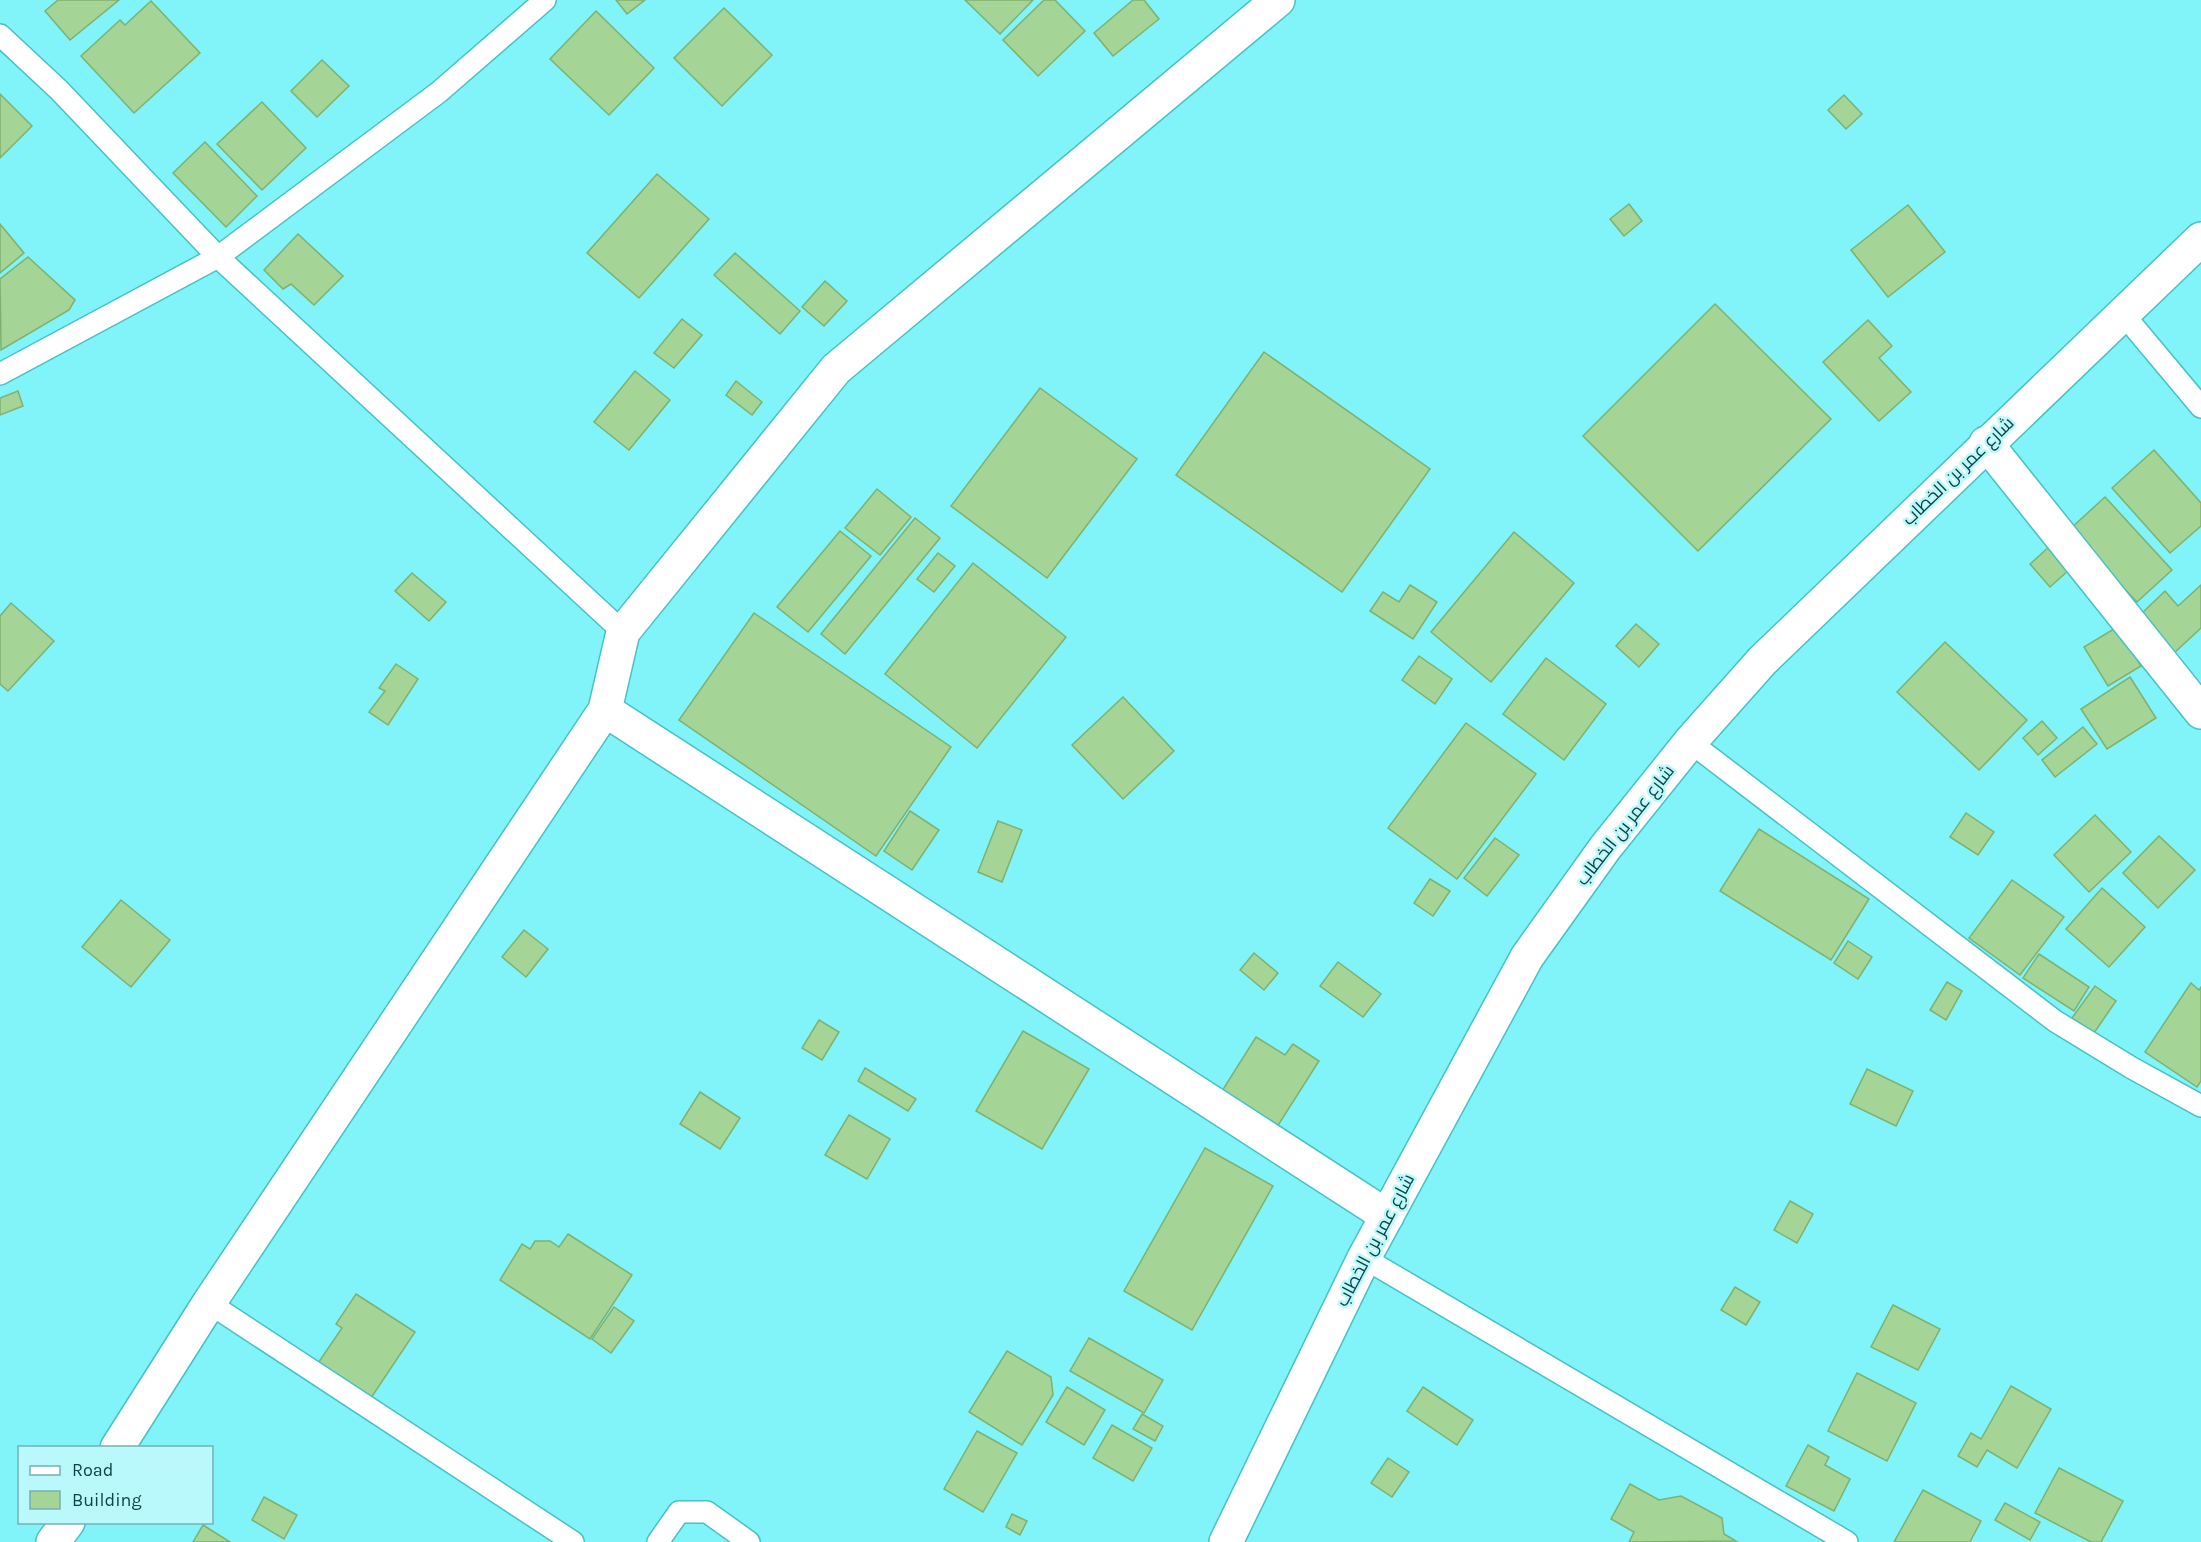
<svg xmlns="http://www.w3.org/2000/svg" width="2201" height="1542" viewBox="0 0 2201 1542" font-family="Karla,Cairo,sans-serif">
	<rect width="100%" height="100%" fill="#80f4f8"/>
	<g fill="#a5d596" stroke="#7fb06f" stroke-width="1.5">
		<path d="M58,0H119L70,40L45,11Z"/>
		<path d="M616,0H645L627,14Z"/>
		<path d="M965,0H1033L1000,34Z"/>
		<path d="M1044,0H1055L1085,31L1038,76L1003,40Z"/>
		<path d="M1133,0H1144L1159,19L1113,56L1094,33Z"/>
		<path d="M151,1L200,53L134,113L81,56L120,20L125,25Z"/>
		<path d="M724,8L772,55L722,106L674,58Z"/>
		<path d="M596,11L654,68L609,115L550,59Z"/>
		<path d="M322,60L349,86L317,117L291,91Z"/>
		<path d="M0,94L32,126L0,158Z"/>
		<path d="M1844,95L1862,114L1846,129L1828,110Z"/>
		<path d="M262,102L306,148L262,190L217,144Z"/>
		<path d="M205,142L257,196L226,227L173,173Z"/>
		<path d="M657,174L709,219L639,298L587,253Z"/>
		<path d="M1629,204L1642,221L1624,236L1610,219Z"/>
		<path d="M1908,205L1945,252L1888,297L1851,250Z"/>
		<path d="M0,224L24,253L0,273Z"/>
		<path d="M298,234L343,276L314,305L291,284L283,289L264,270Z"/>
		<path d="M735,253L800,311L780,334L714,275Z"/>
		<path d="M28,257L75,300L69,310L1,350L0,279Z"/>
		<path d="M825,281L847,301L824,326L802,307Z"/>
		<path d="M1715,304L1831,419L1698,551L1583,436Z"/>
		<path d="M682,319L702,335L674,368L654,353Z"/>
		<path d="M1868,320L1892,346L1879,358L1911,392L1879,421L1823,362Z"/>
		<path d="M1264,352L1430,469L1342,592L1176,475Z"/>
		<path d="M635,371L670,400L629,450L594,422Z"/>
		<path d="M736,381L762,402L752,415L726,395Z"/>
		<path d="M1040,388L1137,459L1047,578L951,506Z"/>
		<path d="M18,391L23,406L0,415V398Z"/>
		<path d="M2154,450L2201,503V526L2170,553L2112,488Z"/>
		<path d="M877,489L911,517L880,555L845,528Z"/>
		<path d="M2105,497L2172,570L2137,602L2069,530Z"/>
		<path d="M915,518L940,538L845,654L821,634Z"/>
		<path d="M840,531L871,556L808,632L777,607Z"/>
		<path d="M1514,532L1574,583L1491,682L1431,632Z"/>
		<path d="M2050,546L2070,569L2050,587L2030,564Z"/>
		<path d="M938,553L955,566L934,592L917,579Z"/>
		<path d="M973,563L1066,637L977,748L885,674Z"/>
		<path d="M412,573L446,602L429,621L395,591Z"/>
		<path d="M1410,585L1437,602L1413,639L1370,611L1383,592L1399,602Z"/>
		<path d="M2201,585V628L2173,654L2139,616L2165,591L2178,606Z"/>
		<path d="M11,603L54,641L8,691L0,684V616Z"/>
		<path d="M754,613L951,747L876,856L679,720Z"/>
		<path d="M1636,624L1659,644L1639,667L1616,646Z"/>
		<path d="M2117,627L2141,666L2108,686L2084,647Z"/>
		<path d="M1945,642L2027,720L1979,770L1897,692Z"/>
		<path d="M1419,656L1452,679L1435,704L1402,680Z"/>
		<path d="M1546,658L1606,704L1564,760L1503,714Z"/>
		<path d="M396,664L418,679L388,725L369,712L385,691L379,688Z"/>
		<path d="M2130,677L2156,718L2107,749L2081,709Z"/>
		<path d="M1123,697L1174,751L1123,799L1072,745Z"/>
		<path d="M2042,721L2057,738L2038,755L2023,738Z"/>
		<path d="M1466,723L1536,774L1457,879L1388,828Z"/>
		<path d="M2083,727L2097,744L2055,777L2042,760Z"/>
		<path d="M910,811L939,830L912,870L884,851Z"/>
		<path d="M1966,813L1994,832L1978,855L1950,837Z"/>
		<path d="M2095,815L2131,852L2089,892L2054,855Z"/>
		<path d="M998,821L1022,830L1002,882L978,872Z"/>
		<path d="M1759,829L1869,899L1831,960L1720,891Z"/>
		<path d="M2159,836L2195,870L2158,908L2123,873Z"/>
		<path d="M1495,838L1519,855L1487,896L1464,878Z"/>
		<path d="M1430,879L1450,891L1433,916L1414,903Z"/>
		<path d="M2012,880L2064,917L2020,975L1969,938Z"/>
		<path d="M2102,888L2145,927L2109,967L2066,929Z"/>
		<path d="M121,900L170,940L131,987L82,947Z"/>
		<path d="M524,930L548,949L526,977L502,957Z"/>
		<path d="M1848,941L1872,957L1858,979L1834,963Z"/>
		<path d="M1254,953L1278,973L1264,990L1240,970Z"/>
		<path d="M2039,954L2089,987L2074,1011L2023,978Z"/>
		<path d="M1338,962L1381,994L1363,1017L1320,986Z"/>
		<path d="M1947,982L1962,991L1946,1020L1930,1010Z"/>
		<path d="M2191,983L2199,990L2201,987V1081L2197,1087L2145,1052Z"/>
		<path d="M2095,986L2116,1001L2094,1033L2072,1018Z"/>
		<path d="M819,1020L839,1032L822,1060L802,1048Z"/>
		<path d="M1023,1031L1089,1069L1042,1149L976,1111Z"/>
		<path d="M1256,1037L1285,1055L1293,1044L1319,1061L1277,1127L1222,1091Z"/>
		<path d="M865,1068L916,1099L908,1111L858,1081Z"/>
		<path d="M1867,1069L1913,1091L1896,1126L1850,1104Z"/>
		<path d="M700,1092L740,1118L720,1149L680,1124Z"/>
		<path d="M849,1115L890,1139L867,1179L825,1155Z"/>
		<path d="M1205,1148L1273,1186L1192,1330L1124,1291Z"/>
		<path d="M1790,1201L1813,1214L1797,1243L1774,1230Z"/>
		<path d="M568,1234L632,1275L590,1339L500,1280L522,1244L530,1249L535,1241H550L559,1247Z"/>
		<path d="M1735,1287L1760,1302L1746,1325L1721,1310Z"/>
		<path d="M356,1294L415,1332L369,1401L316,1366L342,1328L336,1324Z"/>
		<path d="M1893,1305L1940,1329L1918,1370L1871,1347Z"/>
		<path d="M614,1307L634,1321L611,1353L592,1339Z"/>
		<path d="M1089,1338L1163,1380L1144,1413L1070,1371Z"/>
		<path d="M1007,1351L1051,1377L1053,1395L1022,1445L969,1412Z"/>
		<path d="M1857,1373L1916,1403L1887,1461L1828,1431Z"/>
		<path d="M2011,1386L2051,1409L2017,1468L1987,1450L1977,1467L1958,1456L1971,1433L1981,1439Z"/>
		<path d="M1067,1387L1105,1410L1084,1445L1046,1422Z"/>
		<path d="M1423,1387L1473,1420L1457,1445L1407,1411Z"/>
		<path d="M1142,1414L1163,1426L1155,1441L1133,1429Z"/>
		<path d="M1112,1425L1152,1448L1133,1481L1093,1458Z"/>
		<path d="M977,1431L1017,1453L983,1512L944,1489Z"/>
		<path d="M1808,1445L1829,1457L1825,1465L1850,1479L1834,1511L1786,1486Z"/>
		<path d="M1388,1458L1409,1472L1392,1497L1371,1483Z"/>
		<path d="M2059,1468L2123,1501L2101,1542H2091L2035,1513Z"/>
		<path d="M1630,1484L1659,1500L1681,1496L1722,1518L1724,1534L1736,1541L1629,1542L1634,1532L1611,1519Z"/>
		<path d="M1923,1490L1981,1521L1970,1542H1894Z"/>
		<path d="M264,1497L297,1515L284,1539L252,1520Z"/>
		<path d="M2005,1503L2040,1522L2030,1540L1995,1520Z"/>
		<path d="M1012,1514L1027,1521L1020,1535L1006,1527Z"/>
		<path d="M203,1525L230,1542H193Z"/>
	</g>
	<g fill="none" stroke-linecap="round" stroke-linejoin="round">
		<g stroke="#48c1c6" stroke-width="24">
			<g id="service">
				<path d="M0,35L59,90L218,257L623,632"/>
				<path d="M2124,315L2201,407"/>
				<path d="M0,374L218,257L439,92L545,0"/>
				<path d="M1690,742L2055,1021L2132,1068L2201,1106"/>
				<path d="M1364,1258L1847,1542"/>
				<path d="M209,1303L573,1542"/>
				<path d="M658,1542L679,1512H707L749,1542"/>
			</g>
		</g>
		<g stroke="#48c1c6" stroke-width="36">
			<g id="minor">
				<path d="M1986,443L2201,712"/>
				<path d="M605,710L1387,1216"/>
			</g>
		</g>
		<g stroke="#48c1c6" stroke-width="36">
			<g id="tertiary">
				<path d="M117,1448L209,1303L605,710L623,632L836,369L1278,0"/>
				<path d="M53,1542L68,1522"/>
			</g>
		</g>
		<g stroke="#48c1c6" stroke-width="36">
			<path id="secondary" d="M1226,1542L1364,1258L1527,957L1605,848L1690,742L1762,661L2201,239"/>
		</g>
		<use href="#service" stroke="#fff" stroke-width="21"/>
		<use href="#minor" stroke="#fff" stroke-width="33"/>
		<use href="#tertiary" stroke="#fff" stroke-width="33"/>
		<use href="#secondary" stroke="#fff" stroke-width="33"/>
	</g>
	<g text-anchor="middle" dominant-baseline="central" stroke-width="5" stroke-linejoin="round" paint-order="stroke">
		<g font-size="18" fill="#0f4345" stroke="#baf9fb">
			<text transform="translate(1958 471) rotate(-44)">شارع عمر بن الخطاب</text>
			<text transform="translate(1625 825) rotate(-52)">شارع عمر بن الخطاب</text>
			<text transform="translate(1375 1240) rotate(-62)">شارع عمر بن الخطاب</text>
		</g>
	</g>
	<rect x="18" y="1446" width="195" height="78" fill="#baf9fb" stroke="#76b0b2" stroke-width="1.5"/>
	<rect x="30" y="1466" width="30" height="9" fill="#ffffff" stroke="#76b0b2" stroke-width="1.5"/>
	<text x="72" y="1476" font-size="18" fill="#0f4345">Road</text>
	<rect x="30" y="1491" width="30" height="18" fill="#a5d596" stroke="#76b0b2" stroke-width="1.5"/>
	<text x="72" y="1506" font-size="18" fill="#0f4345">Building</text>
</svg>
